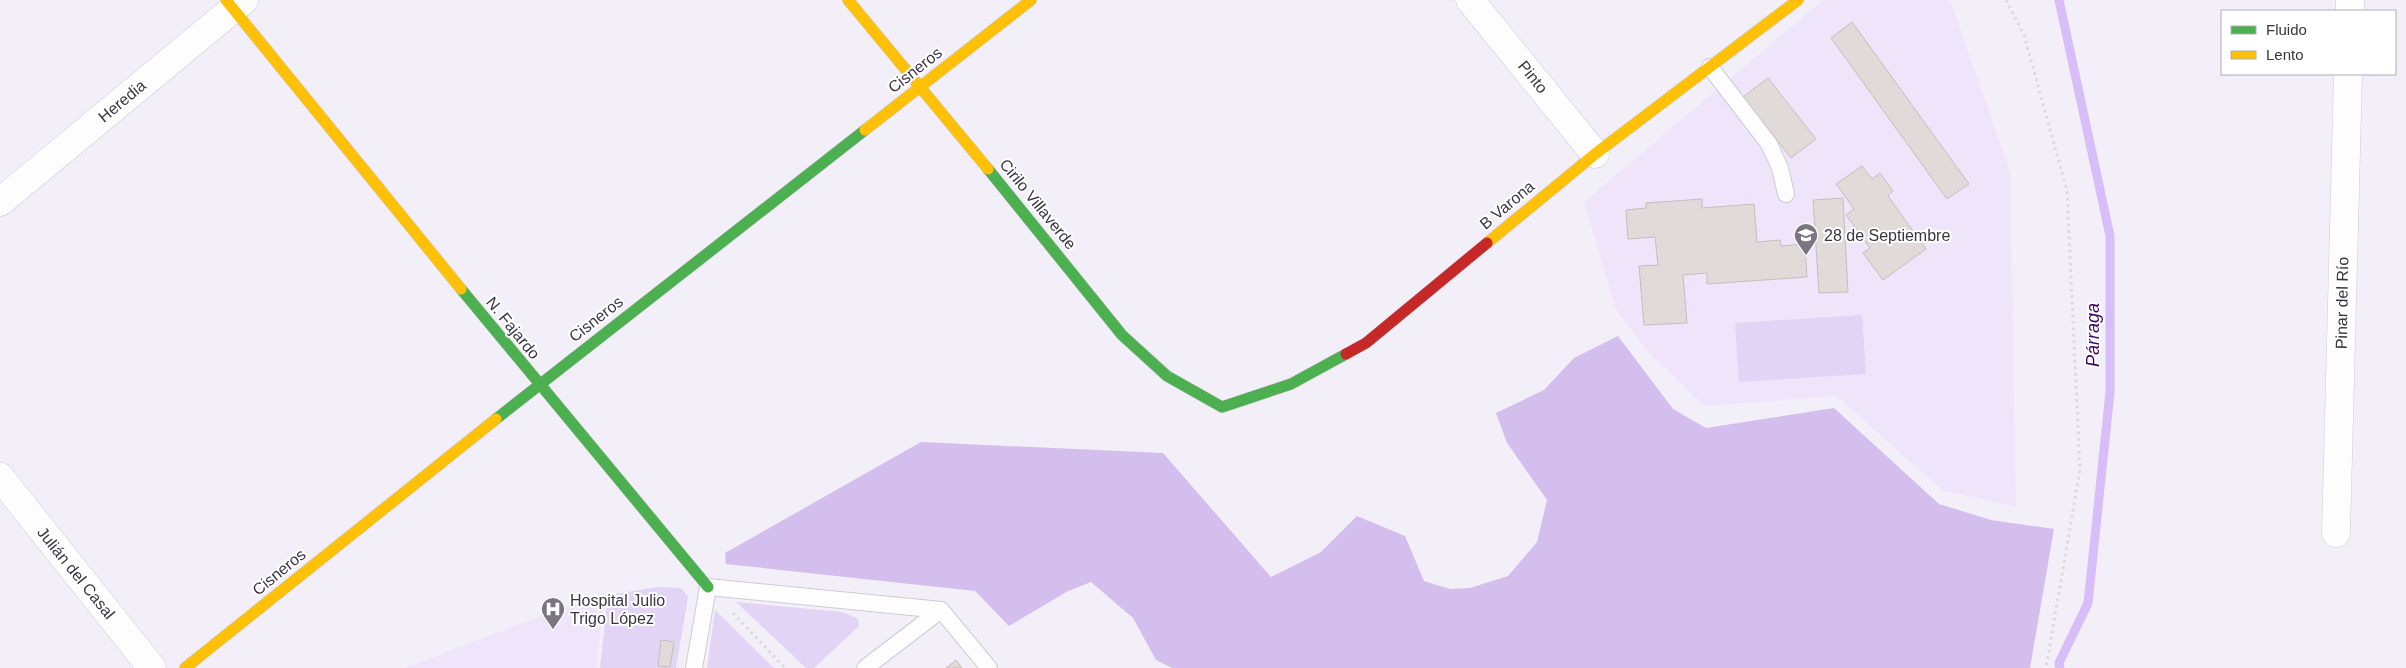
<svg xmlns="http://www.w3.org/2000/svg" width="2406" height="668" viewBox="0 0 2406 668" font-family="Helvetica,sans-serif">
	<rect width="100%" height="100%" fill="#f3eff9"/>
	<g fill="#eee5fa">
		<path d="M1823,0H1950L2010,171L2016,507L1942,490L1836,396L1704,406L1649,353L1616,310L1584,202Z"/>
		<path d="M605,592L596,668H404Z"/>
	</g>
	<g fill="#e2d4f5">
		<path d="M1862,315L1866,374L1739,382L1735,323Z"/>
		<path d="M658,587L681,588L688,597L676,668H600L608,595Z"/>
		<path d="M736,602L843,612L858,619L859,626L814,668H806Z"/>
		<path d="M715,610L774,668H707Z"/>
	</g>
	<path fill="#d3beed" d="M1618,336L1673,409L1706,428L1834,408L1939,504L1991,520L2054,529L2030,668H1172L1156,660L1133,618L1091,582L1068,591L1009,626L975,591L726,564L725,553L921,442L1163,453L1271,577L1321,552L1357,516L1405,536L1424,581L1450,589L1470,588L1508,576L1537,542L1547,500L1507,443L1496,413L1544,390L1574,358Z"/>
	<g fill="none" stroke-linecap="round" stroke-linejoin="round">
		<path stroke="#d8bef8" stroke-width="9" d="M2059,0L2110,236V392L2088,603L2059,663L2060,668"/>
	</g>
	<g fill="#e0dad9" stroke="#c4bebd">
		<path d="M1852,22L1969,184L1947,199L1831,38Z"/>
		<path d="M1768,78L1816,139L1791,158L1743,97Z"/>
		<path d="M1862,166L1872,179L1880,173L1893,191L1888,196L1926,249L1883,280L1863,253L1870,248L1846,215L1854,209L1836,184Z"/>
		<path d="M1843,198L1848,292L1819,293L1813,200Z"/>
		<path d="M1702,199V208L1754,204L1757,242L1780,240L1781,246L1805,244L1807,277L1707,284V273L1683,275L1687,323L1644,325L1639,266L1658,265L1655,237L1628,239L1626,210L1646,208V203Z"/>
		<path d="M661,640L674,642L670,667L658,666Z"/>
		<path d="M956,660L962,668H946Z"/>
	</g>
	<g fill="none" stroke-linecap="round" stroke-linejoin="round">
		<g stroke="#cfcad5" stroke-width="18">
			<g id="lane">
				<path d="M1710,67L1769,144L1780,168L1786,194"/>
				<path d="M694,668L708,587L941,610"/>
				<path d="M865,668L941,610L989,668"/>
			</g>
		</g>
		<g stroke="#cfcad5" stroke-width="29">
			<g id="street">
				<path d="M1470,0L1595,154"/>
				<path d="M2350,11V0"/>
				<path d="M0,202L244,0"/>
				<path d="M0,477L152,668"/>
				<path d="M2336,533L2348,74"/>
			</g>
		</g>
		<g stroke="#cfcad5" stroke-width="12">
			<g id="fast">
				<path d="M988,169L1122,335L1167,376L1222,407L1291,384L1346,354"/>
				<path d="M461,289L708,587"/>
				<path d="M496,419L865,130"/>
			</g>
		</g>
		<g stroke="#cfcad5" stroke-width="12">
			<g id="slow">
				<path d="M226,0L461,289"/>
				<path d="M848,0L988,169"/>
				<path d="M865,130L1031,0"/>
				<path d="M1487,243L1595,154L1798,0"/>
				<path d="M185,668L496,419"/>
			</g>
		</g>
		<g stroke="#cfcad5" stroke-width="12">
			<path id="jam" d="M1346,354L1366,343L1487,243"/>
		</g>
		<g stroke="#dad9dc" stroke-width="3" stroke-dasharray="2.5 4" stroke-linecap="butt">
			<path d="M2006,0L2024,35L2067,191L2080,470L2046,668"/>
			<path d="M733,613L785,668"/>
		</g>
		<use href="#lane" stroke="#fdfdfe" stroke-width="16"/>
		<use href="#street" stroke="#fdfdfe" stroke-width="28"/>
		<use href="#fast" stroke="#4caf50" stroke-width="11"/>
		<use href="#slow" stroke="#ffc107" stroke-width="11"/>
		<use href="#jam" stroke="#c62828" stroke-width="11"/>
	</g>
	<defs>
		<g id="school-pin" transform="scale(1.25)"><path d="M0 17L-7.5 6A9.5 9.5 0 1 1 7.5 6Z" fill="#7b7581" stroke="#fff"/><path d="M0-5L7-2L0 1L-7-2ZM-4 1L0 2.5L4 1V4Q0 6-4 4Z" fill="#fff"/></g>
		<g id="hospital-pin" transform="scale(1.25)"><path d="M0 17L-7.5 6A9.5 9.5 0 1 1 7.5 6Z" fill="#7b7581" stroke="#fff"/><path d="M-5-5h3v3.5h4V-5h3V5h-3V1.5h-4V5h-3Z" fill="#fff"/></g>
	</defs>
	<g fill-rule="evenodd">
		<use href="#school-pin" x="1806" y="235"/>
		<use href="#hospital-pin" x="553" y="609"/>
	</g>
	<g text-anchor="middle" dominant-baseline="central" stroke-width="4" stroke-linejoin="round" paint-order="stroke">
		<g font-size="16" fill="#3a3440" stroke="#fff">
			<text transform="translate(915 70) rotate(-38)">Cisneros</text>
			<text transform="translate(1533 77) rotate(51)">Pinto</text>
			<text transform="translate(122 101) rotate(-40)">Heredia</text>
			<text transform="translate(1038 204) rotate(51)">Cirilo Villaverde</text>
			<text transform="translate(1507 205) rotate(-40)">B Varona</text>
			<text transform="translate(2342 303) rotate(-89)">Pinar del Río</text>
			<text transform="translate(596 319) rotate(-38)">Cisneros</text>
			<text transform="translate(513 328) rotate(51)">N. Fajardo</text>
			<text transform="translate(279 572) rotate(-39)">Cisneros</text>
			<text transform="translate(76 573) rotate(51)">Julián del Casal</text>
		</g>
		<g font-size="16" fill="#3a3440" stroke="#fff" text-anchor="start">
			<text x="1824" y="235">28 de Septiembre</text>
			<text x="570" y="600">Hospital Julio<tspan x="570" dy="18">Trigo López</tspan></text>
		</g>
		<g font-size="18" font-style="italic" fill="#3c0162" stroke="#fff">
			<text transform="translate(2093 335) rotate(-90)">Párraga</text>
		</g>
	</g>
	<rect x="2221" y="10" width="175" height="65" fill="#ffffff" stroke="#b0aeb3"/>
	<rect x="2231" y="26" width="25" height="8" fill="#4caf50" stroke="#b0aeb3"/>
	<text x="2266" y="35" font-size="15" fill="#3a3440">Fluido</text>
	<rect x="2231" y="51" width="25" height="8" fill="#ffc107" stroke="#b0aeb3"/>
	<text x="2266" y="60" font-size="15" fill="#3a3440">Lento</text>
</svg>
